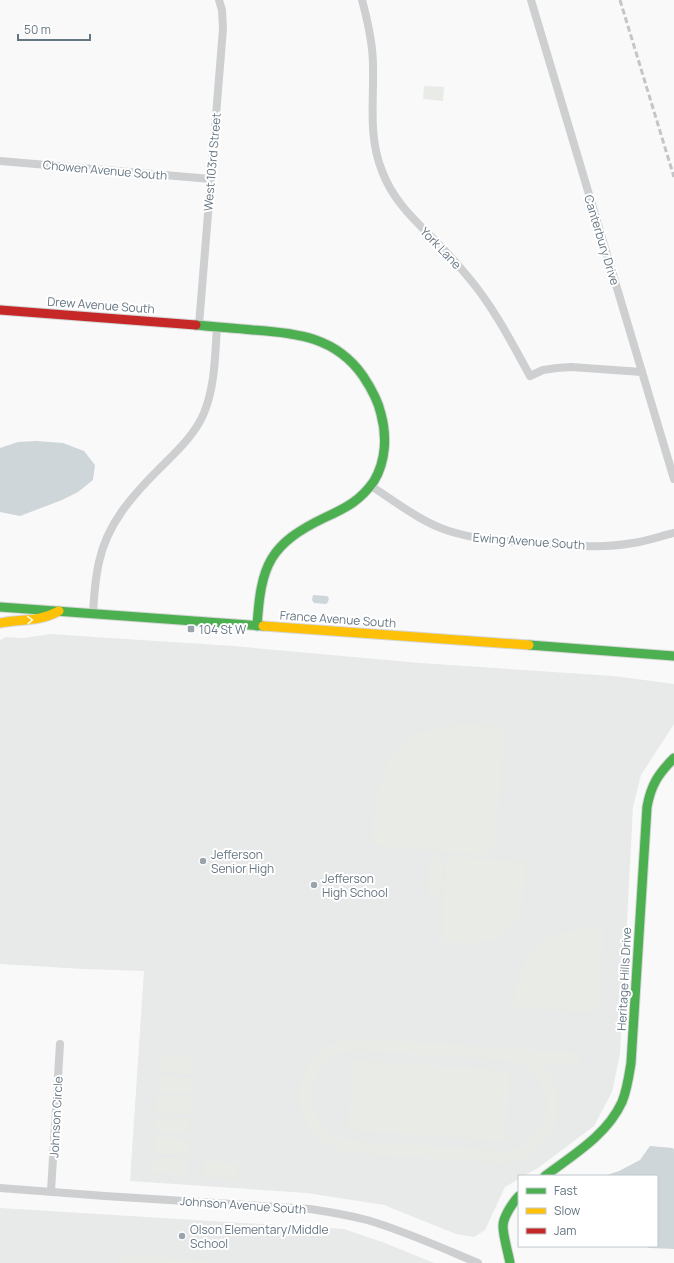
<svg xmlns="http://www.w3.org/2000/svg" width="674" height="1263" viewBox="0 0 674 1263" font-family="Manrope,sans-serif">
	<rect width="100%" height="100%" fill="#f9f9f9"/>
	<g fill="#e8e9e9">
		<path d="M50,634L233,646L420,663L614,676L674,684V724L641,775L633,807L620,1054L612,1092L594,1126L538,1168L523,1176H519V1179L505,1187L485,1230L474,1237L456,1234L384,1205L307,1193L130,1181L144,971L83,969L0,964V640L6,637L24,638Z"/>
		<path d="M0,1208L344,1229L385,1243L434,1263H0Z"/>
	</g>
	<g fill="#e8ebe6" fill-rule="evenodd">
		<path d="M424,86L444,87L443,101L423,99Z"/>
		<path d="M457,724L505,727L496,841L482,855L372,845L374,804L388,760L416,734Z"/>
		<path d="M430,855L443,856L440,896L428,895Z"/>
		<path d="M453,856L526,862L524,891L518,920L499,939L471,944L442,941L446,861Z"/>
		<path d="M579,929H604L599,1005L591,1012L512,1007L516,984L527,959L550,937Z"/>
		<path d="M352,1038L580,1053L579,1066L540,1063C545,1069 551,1075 554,1083C566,1112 552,1146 524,1159C515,1162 506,1163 497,1163L353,1153C282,1142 281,1050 352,1038ZM353,1050L504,1060C560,1069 560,1142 505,1151L353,1141C298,1132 298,1059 353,1050Z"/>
		<path d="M160,1056L194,1058L193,1074L159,1071Z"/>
		<path d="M353,1060L510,1071L505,1141L348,1130Z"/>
		<path d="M159,1076L193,1078L192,1094L158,1092Z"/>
		<path d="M157,1096L192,1098L191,1114L156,1112Z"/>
		<path d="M156,1117L190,1119L189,1134L155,1132Z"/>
		<path d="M155,1137L189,1139L188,1155L154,1153Z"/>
		<path d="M153,1157L188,1160L187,1175L152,1173Z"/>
		<path d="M205,1161L239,1163L238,1179L204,1177Z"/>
		<path d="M126,1254L216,1262V1263H117Z"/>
	</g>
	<g fill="#ced6d9">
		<path d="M36,441L63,443L84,451L95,465L93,480L78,492L62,500L20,516L0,512V448L18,442Z"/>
		<path d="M313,595L327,596L329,598L328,602L326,604L314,603L312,600Z"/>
		<path d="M650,1146L673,1148L674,1150V1249L650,1248L644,1246H657V1176H604L619,1171L640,1160Z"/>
	</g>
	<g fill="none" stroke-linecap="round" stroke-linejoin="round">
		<g stroke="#d5d6d7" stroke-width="11">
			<g id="fast">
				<path d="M196,325C215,327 234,328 253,330C297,333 336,337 363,376C371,388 378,400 381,414C387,436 386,461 374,481C361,500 346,508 326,517C269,544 261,565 257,626"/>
				<path d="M0,607L263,626"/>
				<path d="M529,645L674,656"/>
				<path d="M545,1176C573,1155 607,1135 622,1102C627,1090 629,1076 631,1063L647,807C651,785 658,774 674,758"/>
				<path d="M510,1263C508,1252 503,1236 503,1226C503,1217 513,1202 519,1196"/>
			</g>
		</g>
		<g stroke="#d5d6d7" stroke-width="11">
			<g id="slow">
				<path d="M0,623C21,619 39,622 59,611"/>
				<path d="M263,626L529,645"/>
			</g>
		</g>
		<g stroke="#d5d6d7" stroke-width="11">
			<path id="jam" d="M0,310L196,325"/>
		</g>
		<g stroke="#cecfd0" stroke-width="8">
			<path d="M362,0C368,22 373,43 373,66C374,101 368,136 382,171C395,206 422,226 447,253C455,261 462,270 469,278C494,308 512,343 530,376L543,370L557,368L571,367L642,372"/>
			<path d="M531,0L674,479"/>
			<path d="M0,161L211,179"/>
			<path d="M199,325L223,29L222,10L219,0"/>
			<path d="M371,486C396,502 421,522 449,531C477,540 505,541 533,543C566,545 600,549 633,543C647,541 661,536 674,533"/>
			<path d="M93,613C94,596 95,579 99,562C107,524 132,496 159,469C175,453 195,435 204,413C215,386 215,356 217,327"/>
			<path d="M0,1188L105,1196L310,1209C330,1212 348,1215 367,1220C405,1231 442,1248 478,1263"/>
			<path d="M51,1191L60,1044"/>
		</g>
		<use href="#fast" stroke="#4caf50" stroke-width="9"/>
		<use href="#slow" stroke="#ffc107" stroke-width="9"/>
		<use href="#jam" stroke="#c62828" stroke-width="9"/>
		<path stroke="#c3c5c6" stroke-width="3" stroke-dasharray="6 3" stroke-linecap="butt" d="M620,0L674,177"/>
	</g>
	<defs><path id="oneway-chevron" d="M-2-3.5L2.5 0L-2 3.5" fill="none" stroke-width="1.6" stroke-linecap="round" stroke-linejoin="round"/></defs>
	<use stroke="#f6fbf6" href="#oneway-chevron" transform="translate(30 620) rotate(-3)"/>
	<g fill="#99a4ac" stroke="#fff" stroke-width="1.5">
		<rect x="187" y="625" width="8" height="8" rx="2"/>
		<circle cx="203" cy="861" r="4"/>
		<circle cx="314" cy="885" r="4"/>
		<circle cx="182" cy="1236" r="4"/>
	</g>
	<g text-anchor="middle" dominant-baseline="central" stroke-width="4" stroke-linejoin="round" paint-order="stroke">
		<g font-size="12" fill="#657683" stroke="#fff">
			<text transform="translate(212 162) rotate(-85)">West 103rd Street</text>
			<text transform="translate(105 170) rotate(5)">Chowen Avenue South</text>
			<text transform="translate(602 240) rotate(73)">Canterbury Drive</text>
			<text transform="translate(441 248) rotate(46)">York Lane</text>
			<text transform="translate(101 305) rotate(4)">Drew Avenue South</text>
			<text transform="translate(529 541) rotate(4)">Ewing Avenue South</text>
			<text transform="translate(338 619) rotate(4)">France Avenue South</text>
			<text transform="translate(624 979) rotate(-87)">Heritage Hills Drive</text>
			<text transform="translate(56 1117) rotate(-87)">Johnson Circle</text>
			<text transform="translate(243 1205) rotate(4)">Johnson Avenue South</text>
		</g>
		<g font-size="12" fill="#657683" stroke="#fff" text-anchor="start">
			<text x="199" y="629">104 St W</text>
			<text x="211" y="854">Jefferson<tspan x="211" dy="14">Senior High</tspan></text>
			<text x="322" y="878">Jefferson<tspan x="322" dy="14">High School</tspan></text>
			<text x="190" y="1229">Olson Elementary/Middle<tspan x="190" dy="14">School</tspan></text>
		</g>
	</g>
	<rect x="518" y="1175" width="140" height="72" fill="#ffffff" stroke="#c1c8cd"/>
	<rect x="526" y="1188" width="20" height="6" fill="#4caf50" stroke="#c1c8cd"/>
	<text x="554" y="1195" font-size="12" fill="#657683">Fast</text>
	<rect x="526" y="1208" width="20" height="6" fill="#ffc107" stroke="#c1c8cd"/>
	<text x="554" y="1215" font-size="12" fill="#657683">Slow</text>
	<rect x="526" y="1228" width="20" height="6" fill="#c62828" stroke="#c1c8cd"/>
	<text x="554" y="1235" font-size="12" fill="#657683">Jam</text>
	<path d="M18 34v6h72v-6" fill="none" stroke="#657683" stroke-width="2"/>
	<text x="24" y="34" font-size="12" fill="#657683" stroke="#ffffff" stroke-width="3" paint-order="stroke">50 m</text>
</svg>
